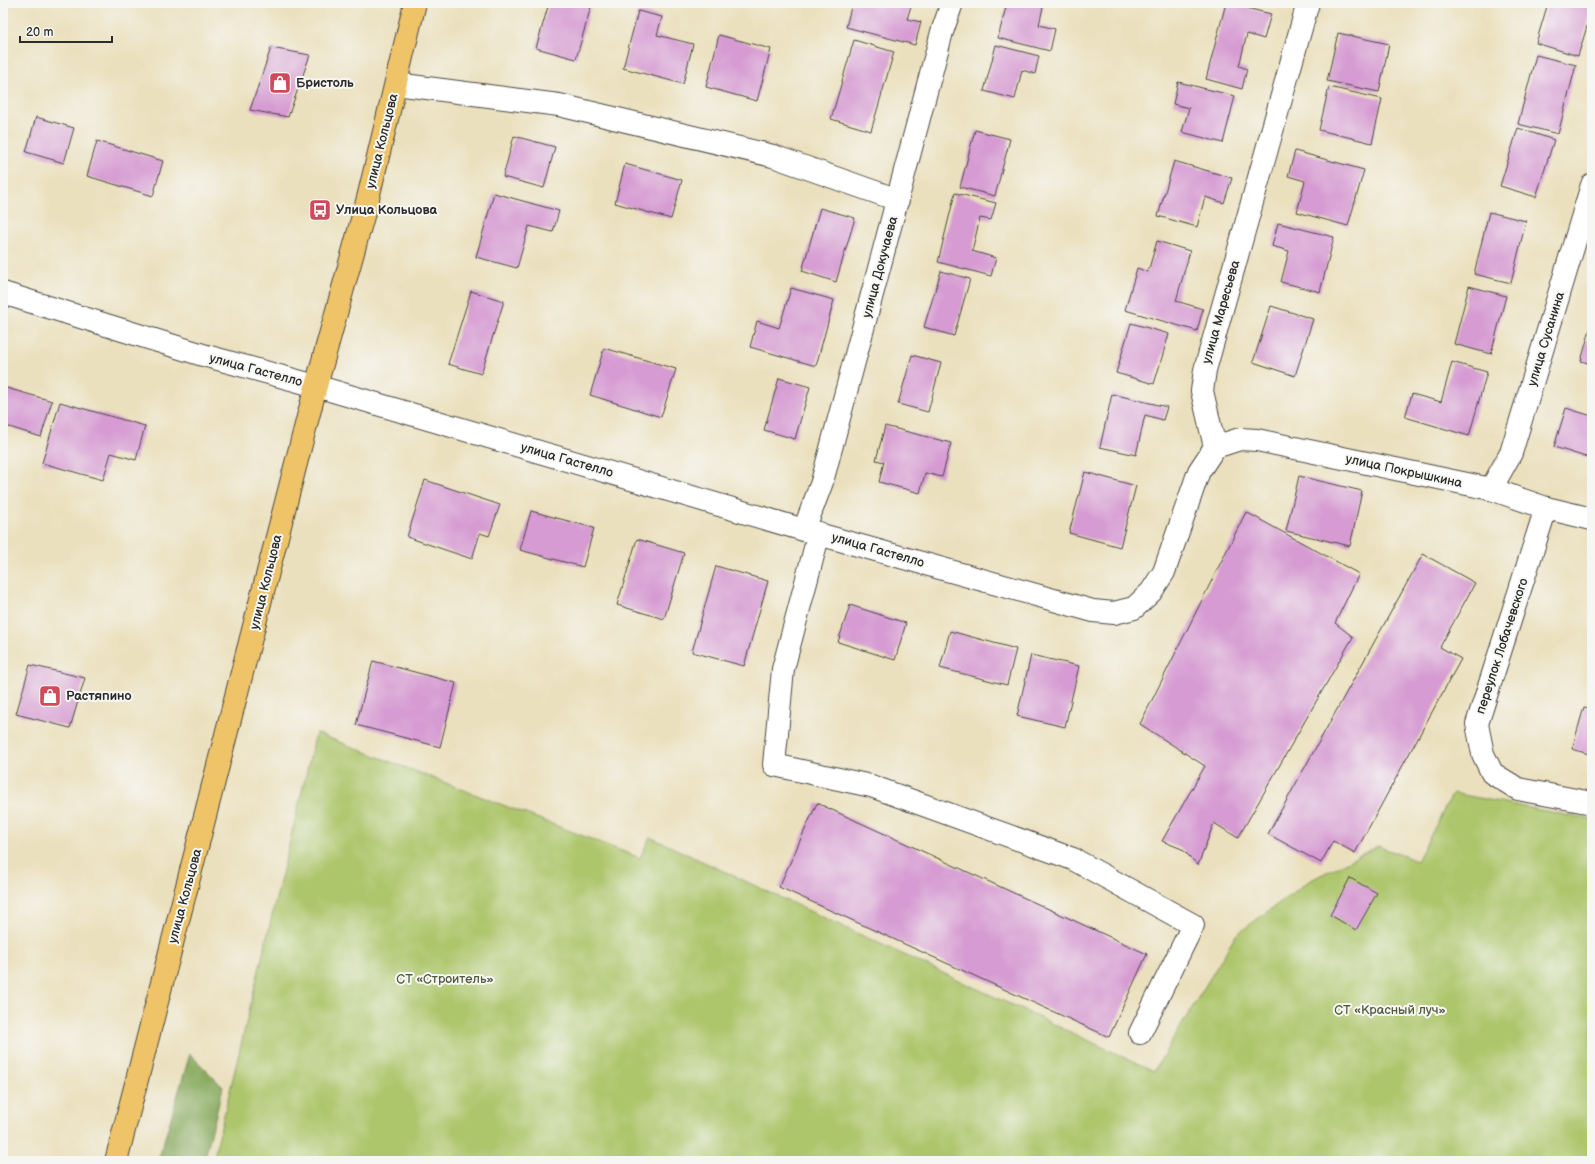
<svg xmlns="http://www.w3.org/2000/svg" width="1595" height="1164" viewBox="0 0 1595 1164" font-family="'Balsamiq Sans',sans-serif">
	<rect width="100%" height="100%" fill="#f6f6f2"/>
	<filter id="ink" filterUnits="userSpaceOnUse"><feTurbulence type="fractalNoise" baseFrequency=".025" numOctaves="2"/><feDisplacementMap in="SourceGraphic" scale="8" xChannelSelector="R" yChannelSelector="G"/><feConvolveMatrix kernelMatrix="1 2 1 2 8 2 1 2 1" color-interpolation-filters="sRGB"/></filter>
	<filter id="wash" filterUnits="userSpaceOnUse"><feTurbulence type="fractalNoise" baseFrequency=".012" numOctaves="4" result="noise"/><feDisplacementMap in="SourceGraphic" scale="16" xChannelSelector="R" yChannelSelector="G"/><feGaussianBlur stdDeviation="0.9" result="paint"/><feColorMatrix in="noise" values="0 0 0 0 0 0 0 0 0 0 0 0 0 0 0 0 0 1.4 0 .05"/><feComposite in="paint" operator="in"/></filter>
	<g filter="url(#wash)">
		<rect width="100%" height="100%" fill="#ebe0bd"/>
		<path fill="#adc66c" stroke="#6c784c" d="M316,733L640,858L650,837L1154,1071L1236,935L1309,881L1378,846L1417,861L1453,793L1592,820V1161H213Z"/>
		<path fill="#8aab60" stroke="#5a6b46" d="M190,1054L223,1087L204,1161H158Z"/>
		<g id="blocks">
			<g fill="#d69bd2">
				<path d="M549,3H592L576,59L536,48Z"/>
				<path d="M852,3H912L907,19L921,22L915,45L846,27Z"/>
				<path d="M1007,3H1044L1039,25L1055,29L1050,51L998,38Z"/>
				<path d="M1226,3L1271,14L1264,39L1247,34L1239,66L1247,69L1242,89L1206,79Z"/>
				<path d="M1548,3H1592V10L1578,56L1536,43Z"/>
				<path d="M638,11L662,17L657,35L693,44L683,84L623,68Z"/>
				<path d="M1338,33L1389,44L1379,92L1327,81Z"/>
				<path d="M719,35L771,49L757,101L706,87Z"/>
				<path d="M854,40L894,52L871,131L831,119Z"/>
				<path d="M996,45L1039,56L1035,74L1022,70L1015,99L984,91Z"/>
				<path d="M271,48L310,55L288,117L250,110Z"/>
				<path d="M1536,55L1576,65L1558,134L1518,124Z"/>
				<path d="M1178,82L1235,96L1223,143L1182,132L1189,108L1173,104Z"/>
				<path d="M1329,87L1382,99L1372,143L1319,130Z"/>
				<path d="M36,117L74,128L64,163L26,152Z"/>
				<path d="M1518,128L1554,140L1536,197L1500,186Z"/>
				<path d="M975,130L1010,139L995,196L960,187Z"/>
				<path d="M514,136L555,147L544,188L503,177Z"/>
				<path d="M97,141L163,161L153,196L87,176Z"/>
				<path d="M1295,151L1364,170L1348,226L1297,212L1305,181L1288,176Z"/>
				<path d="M1174,161L1232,178L1224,203L1205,197L1197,227L1158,216Z"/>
				<path d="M625,164L682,180L671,219L615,203Z"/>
				<path d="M494,193L559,211L553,232L529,226L517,268L476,257Z"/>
				<path d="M955,193L996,203L991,220L980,218L972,251L996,258L991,276L938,262Z"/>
				<path d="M820,208L855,218L836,282L802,271Z"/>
				<path d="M1489,212L1526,221L1511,283L1474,274Z"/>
				<path d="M1278,223L1334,237L1320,292L1281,282L1289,251L1272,246Z"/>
				<path d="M1157,241L1190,251L1176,301L1203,309L1197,331L1125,310L1137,268L1148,272Z"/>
				<path d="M941,271L970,279L954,336L924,327Z"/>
				<path d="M1469,286L1506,296L1491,354L1454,344Z"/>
				<path d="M791,288L834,300L816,366L750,347L757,321L779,328Z"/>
				<path d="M471,291L504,301L481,374L448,364Z"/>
				<path d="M1271,306L1313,319L1295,376L1253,362Z"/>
				<path d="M1592,322V364L1581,361Z"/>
				<path d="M1131,323L1169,334L1154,384L1116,373Z"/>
				<path d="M604,348L676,369L661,417L590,395Z"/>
				<path d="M912,355L941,363L928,412L898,404Z"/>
				<path d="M1452,362L1487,372L1469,436L1405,417L1412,394L1441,402Z"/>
				<path d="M779,378L810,387L795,439L764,430Z"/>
				<path d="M3,387L52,401L41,437L3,425Z"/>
				<path d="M1112,394L1167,407L1163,420L1145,415L1136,455L1100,447Z"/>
				<path d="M60,402L145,426L136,460L111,453L103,480L42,463Z"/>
				<path d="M1566,408L1592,416V459L1554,447Z"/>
				<path d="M885,426L951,443L942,477L925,473L920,493L879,482L884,462L876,460Z"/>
				<path d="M1085,472L1136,486L1120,547L1069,533Z"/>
				<path d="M1299,476L1362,491L1350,546L1286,531Z"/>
				<path d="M425,480L500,505L489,536L480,533L472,559L407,537Z"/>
				<path d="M531,511L594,528L583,567L520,550Z"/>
				<path d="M1246,512L1359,574L1335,623L1353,637L1238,838L1214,823L1198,865L1182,849L1162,841L1205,766L1140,724Z"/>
				<path d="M637,539L684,553L664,619L617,605Z"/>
				<path d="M1423,554L1475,583L1440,647L1461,659L1355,853L1333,841L1321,863L1268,834Z"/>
				<path d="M716,566L768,581L744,666L692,652Z"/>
				<path d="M850,605L906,623L895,660L838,642Z"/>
				<path d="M950,631L1016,649L1007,685L940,668Z"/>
				<path d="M1031,655L1079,666L1065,727L1017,716Z"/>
				<path d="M373,661L456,683L440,747L356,725Z"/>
				<path d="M30,665L85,678L70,728L16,714Z"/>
				<path d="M1584,707L1592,709V755L1572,749Z"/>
				<path d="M817,803L1147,954L1109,1037L779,887Z"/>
				<path d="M1350,878L1377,893L1356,930L1330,915Z"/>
			</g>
		</g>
	</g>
	<g filter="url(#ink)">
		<use href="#blocks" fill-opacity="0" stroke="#484641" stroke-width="1"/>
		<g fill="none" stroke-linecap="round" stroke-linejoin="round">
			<g stroke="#484641" stroke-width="24">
				<g id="minor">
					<path d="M396,84L559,105L773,156L898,200"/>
					<path d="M3,293L203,355L316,386L804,530L1093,611L1114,613L1134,608L1151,592L1164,572L1199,471L1215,447L1202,391L1205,370L1308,3"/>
					<path d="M1215,447L1240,439L1257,440L1491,489L1546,508L1592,519"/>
					<path d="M1491,489L1511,453L1592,185"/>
					<path d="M1546,508L1477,724L1483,754L1492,773L1518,789L1592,803"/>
					<path d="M804,530L822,482L942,32L952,3"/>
					<path d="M819,533L783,669L774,765L871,786L1073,859L1193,925L1140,1033"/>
				</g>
			</g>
			<g stroke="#484641" stroke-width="24">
				<path id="major" d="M116,1161L316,386L368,198L415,3"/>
			</g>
			<use href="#minor" stroke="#fff" stroke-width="22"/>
			<use href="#major" stroke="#efc469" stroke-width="22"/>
		</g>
	</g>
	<defs>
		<g id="shop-square" transform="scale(1.15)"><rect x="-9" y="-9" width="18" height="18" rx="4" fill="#d1495b" stroke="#f6f6f2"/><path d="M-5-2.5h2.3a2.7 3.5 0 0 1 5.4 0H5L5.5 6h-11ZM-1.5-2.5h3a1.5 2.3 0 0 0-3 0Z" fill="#fff"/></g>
		<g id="bus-square" transform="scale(1.15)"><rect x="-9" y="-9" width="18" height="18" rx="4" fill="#d1495b" stroke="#f6f6f2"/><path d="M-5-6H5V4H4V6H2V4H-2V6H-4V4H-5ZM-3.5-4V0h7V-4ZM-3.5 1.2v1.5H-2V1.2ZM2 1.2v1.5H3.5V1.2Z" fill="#fff"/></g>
	</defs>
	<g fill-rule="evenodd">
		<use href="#shop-square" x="280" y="83"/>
		<use href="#bus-square" x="320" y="210"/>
		<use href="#shop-square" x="50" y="696"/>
	</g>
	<g text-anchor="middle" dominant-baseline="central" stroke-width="4" stroke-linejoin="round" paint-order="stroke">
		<g font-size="13" font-weight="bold" fill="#2b2b2b" stroke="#f6f6f2" text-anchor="start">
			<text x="296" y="83">Бристоль</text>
			<text x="336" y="210">Улица Кольцова</text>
			<text x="66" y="696">Растяпино</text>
		</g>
		<g font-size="13" fill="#2b2b2b" stroke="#f6f6f2">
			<text transform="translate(382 141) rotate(-76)">улица Кольцова</text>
			<text transform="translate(880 267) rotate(-75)">улица Докучаева</text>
			<text transform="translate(1221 312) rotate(-74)">улица Маресьева</text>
			<text transform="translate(1546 339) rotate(-73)">улица Сусанина</text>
			<text transform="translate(256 370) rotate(15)">улица Гастелло</text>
			<text transform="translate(567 460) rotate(16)">улица Гастелло</text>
			<text transform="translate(1404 471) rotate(12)">улица Покрышкина</text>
			<text transform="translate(878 550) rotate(16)">улица Гастелло</text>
			<text transform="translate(266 582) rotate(-76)">улица Кольцова</text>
			<text transform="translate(1502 646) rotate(-72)">переулок Лобачевского</text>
			<text transform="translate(185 896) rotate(-75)">улица Кольцова</text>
		</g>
		<g font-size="13" fill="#525a3e" stroke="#f6f6f2">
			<text x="445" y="979">СТ «Строитель»</text>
			<text x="1390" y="1010">СТ «Красный луч»</text>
		</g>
	</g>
	<rect width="1595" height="1164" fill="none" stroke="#f6f6f2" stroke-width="16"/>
	<path d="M20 36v6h92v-6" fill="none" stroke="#2b2b2b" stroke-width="2"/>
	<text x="26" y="36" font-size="12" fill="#2b2b2b" stroke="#f6f6f2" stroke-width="3" paint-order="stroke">20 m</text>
</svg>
